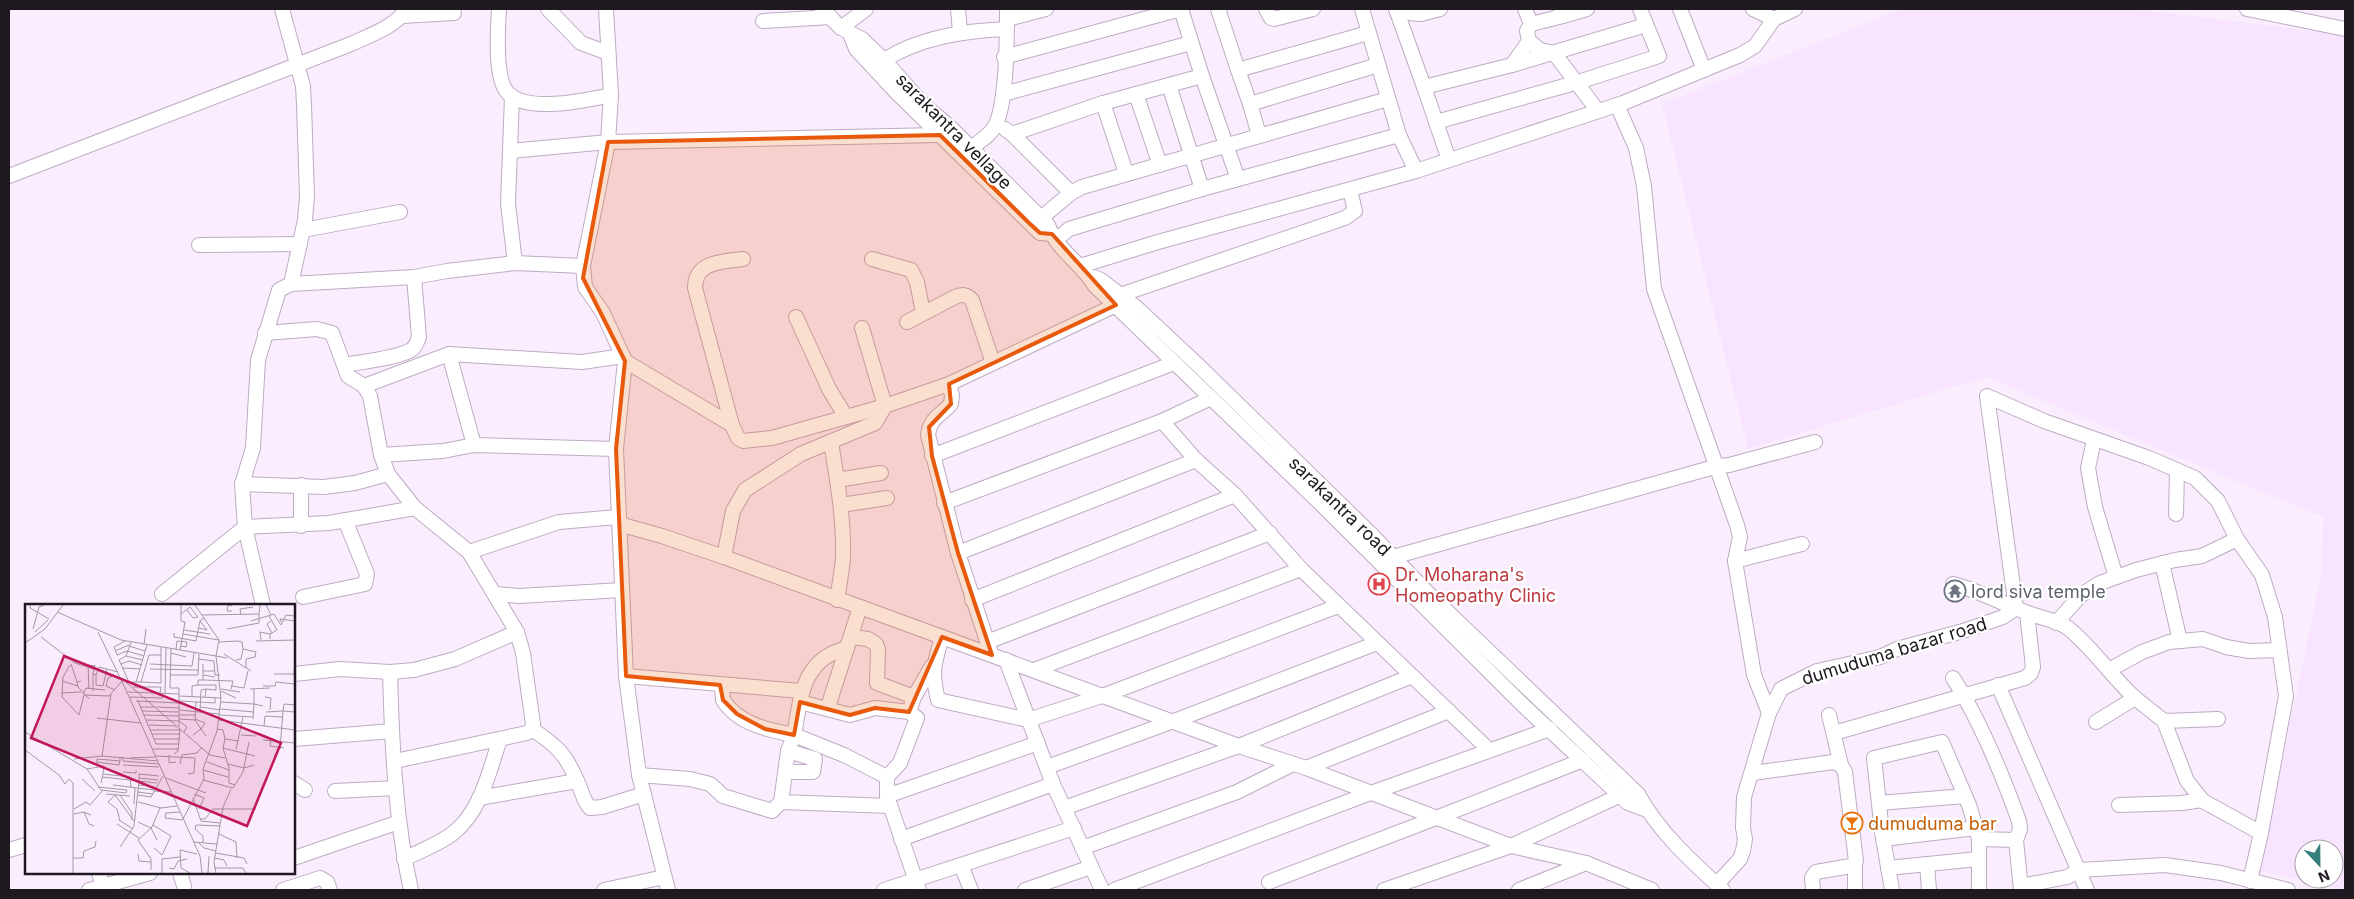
<svg xmlns="http://www.w3.org/2000/svg" width="2354" height="899" viewBox="0 0 2354 899" font-family="Inter,sans-serif">
	<rect width="100%" height="100%" fill="#faeefe"/>
	<path fill="#f8e4ff" fill-rule="evenodd" d="M1901,9H2133L2345,35V890L2260,871L2322,570L2323,517L1986,377L1748,449L1662,104ZM2304,849H2334V879H2304Z"/>
	<g fill="none" stroke-linecap="round" stroke-linejoin="round">
		<g stroke="#beabc4" stroke-width="16">
			<g id="minor">
				<path d="M282,9L303,86L304,105L307,196L305,220L291,284"/>
				<path d="M499,9C498,28 494,76 507,92C525,114 587,100 611,95"/>
				<path d="M548,9L581,43L608,53"/>
				<path d="M606,9L611,95L608,142L583,266L585,287L603,313L625,361L616,449L626,676L639,775L668,890"/>
				<path d="M822,9L841,28L862,39L884,60L924,105L949,126L1048,225C1057,251 1082,263 1095,286L1322,505L1528,710L1628,803L1647,810"/>
				<path d="M958,9L960,32"/>
				<path d="M1218,9L1238,70"/>
				<path d="M1266,9L1271,18L1274,19L1313,9"/>
				<path d="M1362,9L1399,135"/>
				<path d="M1396,9L1424,87"/>
				<path d="M1561,9L1563,16L1587,9"/>
				<path d="M1680,9L1704,70"/>
				<path d="M1753,9L1774,19"/>
				<path d="M2247,9L2345,29"/>
				<path d="M1397,12L1421,14L1440,9"/>
				<path d="M402,16L454,13"/>
				<path d="M1007,19L1046,9"/>
				<path d="M763,21L831,17"/>
				<path d="M1531,24L1563,16"/>
				<path d="M841,28L866,9"/>
				<path d="M850,34L856,49L896,92L1040,233L1052,234"/>
				<path d="M1529,41L1540,50L1554,53L1598,111"/>
				<path d="M1004,57L1181,9"/>
				<path d="M884,60C921,37 964,31 1006,29"/>
				<path d="M1512,65L1529,41L1527,31L1531,24L1525,9"/>
				<path d="M1202,76L1238,179"/>
				<path d="M1169,85L1202,189"/>
				<path d="M1003,94L1191,43"/>
				<path d="M1136,94L1160,165"/>
				<path d="M512,96L508,204L515,263"/>
				<path d="M1103,103L1126,173"/>
				<path d="M1250,104L1238,70L1368,33"/>
				<path d="M1617,105L1636,148L1644,186L1654,289L1737,525L1740,537L1735,561L1754,675L1769,713"/>
				<path d="M1436,122L1424,87L1512,65L1646,25"/>
				<path d="M1005,129L1012,134L1071,193"/>
				<path d="M1012,134L1103,103L1202,76L1181,9"/>
				<path d="M1259,135L1250,104L1378,65"/>
				<path d="M971,148C980,141 991,135 996,124C1007,100 1007,37 1007,9"/>
				<path d="M510,151L608,142L940,135"/>
				<path d="M1449,160L1436,122L1575,83L1659,56L1640,9"/>
				<path d="M9,176L351,44C370,35 395,27 407,9"/>
				<path d="M1041,218L1071,193L1082,187L1388,99"/>
				<path d="M303,230L400,212"/>
				<path d="M1056,240L1069,229L1202,189L1399,135L1416,171"/>
				<path d="M199,245L300,244"/>
				<path d="M743,259C722,262 695,261 695,288L732,425L738,438L743,441L772,438L885,406L949,384L1116,305"/>
				<path d="M872,259L911,270L917,282L923,313"/>
				<path d="M1080,266L1158,242L1416,171L1623,103L1740,55L1755,46L1774,19L1795,9"/>
				<path d="M1094,277L1101,280L1136,307L1198,365L1374,537L1428,593L1638,794C1658,831 1692,862 1723,890"/>
				<path d="M1120,295L1345,218L1355,211L1350,190"/>
				<path d="M796,317L829,389L846,417"/>
				<path d="M907,322L955,297C962,294 966,294 972,300L993,363"/>
				<path d="M265,333L317,329L332,333L348,376L364,386L370,396L381,455L388,474L415,508L469,552L517,632L523,653L533,724L532,729L527,733L395,761"/>
				<path d="M449,354L474,445"/>
				<path d="M625,361L732,425"/>
				<path d="M344,365C360,362 398,358 411,350C416,347 417,342 419,337L414,277"/>
				<path d="M949,384L952,395L951,404C940,416 930,418 928,435L958,553L990,650"/>
				<path d="M364,386L449,354L582,362L623,356"/>
				<path d="M1162,421L1211,398"/>
				<path d="M2094,440L2088,468L2095,507L2116,577"/>
				<path d="M831,442C837,480 844,518 843,557C842,572 839,586 837,600"/>
				<path d="M381,455L443,451L474,445L616,449"/>
				<path d="M932,456L1174,363"/>
				<path d="M837,480L881,473"/>
				<path d="M242,484L324,487L355,483L388,474"/>
				<path d="M301,485V526"/>
				<path d="M944,503L1162,421L1196,460L1235,495L1301,569L1489,750"/>
				<path d="M841,505L887,498"/>
				<path d="M2176,514L2177,470"/>
				<path d="M619,524L662,536L724,557L1239,746L1306,768L1511,846L1586,863L1652,890"/>
				<path d="M469,552L559,522L618,517"/>
				<path d="M958,553L1196,460"/>
				<path d="M724,557L733,511L745,490L801,454L875,423L885,406L862,328"/>
				<path d="M1393,557L1718,466L1729,465L1815,442"/>
				<path d="M1735,561L1802,544"/>
				<path d="M2162,563L2180,641"/>
				<path d="M1953,584C1980,591 2003,604 2028,613C2040,618 2058,620 2068,628C2094,649 2111,676 2135,698L2096,722"/>
				<path d="M162,594L245,527L329,523L415,508"/>
				<path d="M496,594L519,596L622,590"/>
				<path d="M303,597L365,584L367,574L345,520"/>
				<path d="M972,600L1235,495"/>
				<path d="M263,605L245,527L242,484L253,448L258,360L279,290L291,284L414,277L447,271L515,263L583,266"/>
				<path d="M2056,623L2081,595L2100,583L2136,570L2175,560L2202,556L2237,539"/>
				<path d="M852,637L868,639L876,644L878,649L877,683L914,697"/>
				<path d="M942,637C934,664 931,672 938,700L1028,720L1105,695L1338,606"/>
				<path d="M987,642L1270,533"/>
				<path d="M847,648C802,659 801,697 794,735L844,755L887,777V796"/>
				<path d="M1006,660L1053,784L1102,890"/>
				<path d="M1034,670L1301,569"/>
				<path d="M2109,670L2142,652L2169,642L2203,639L2226,647L2249,651L2279,650"/>
				<path d="M390,672C392,745 395,819 411,890"/>
				<path d="M294,674L340,669L390,672L414,670L455,659L517,632"/>
				<path d="M626,676L801,691"/>
				<path d="M1953,678C1981,722 2001,771 2019,821L2020,829L2016,840"/>
				<path d="M722,685L723,700C738,724 768,730 794,735L788,751L781,802L890,806"/>
				<path d="M1998,685L2087,890"/>
				<path d="M2135,698L2164,721L2187,781L2203,801L2261,833L2250,881"/>
				<path d="M800,702L850,715L875,708L909,712"/>
				<path d="M828,707L860,607"/>
				<path d="M1829,715L1841,765"/>
				<path d="M2164,721L2218,719"/>
				<path d="M532,729C557,746 566,754 578,783C582,791 583,801 590,808L602,807L644,794"/>
				<path d="M1841,731L2025,678L2031,673L2033,667L2027,613"/>
				<path d="M294,739L392,731"/>
				<path d="M1047,767L1174,721L1377,643"/>
				<path d="M1306,768L1449,711"/>
				<path d="M786,772H813L815,759L788,751"/>
				<path d="M1753,773L1833,762L1841,765L1845,772L1856,861L1851,866L1816,872L1812,878L1813,890"/>
				<path d="M639,775L690,779L710,784L723,796L772,811L781,802"/>
				<path d="M887,777L900,763L917,718L909,712L914,697L932,666"/>
				<path d="M294,783L305,790"/>
				<path d="M335,791L396,788"/>
				<path d="M479,798L577,781"/>
				<path d="M1879,803L1965,796"/>
				<path d="M2119,805L2182,803L2202,800"/>
				<path d="M1064,808L1239,746L1412,676"/>
				<path d="M901,839L1053,784"/>
				<path d="M1883,839L1976,828"/>
				<path d="M1082,848L1237,792L1293,764"/>
				<path d="M9,850L26,845"/>
				<path d="M294,858L399,822"/>
				<path d="M404,859C420,851 437,845 452,834C481,812 489,772 500,739"/>
				<path d="M1855,864V890"/>
				<path d="M1927,864L1929,890"/>
				<path d="M961,865L971,890"/>
				<path d="M1888,868L1978,859"/>
				<path d="M99,873L103,886"/>
				<path d="M180,873L184,886"/>
				<path d="M1269,882L1436,818L1583,760"/>
				<path d="M1717,884L1740,859L1743,851L1745,839L1743,828L1744,797L1769,713L1781,689L1817,671L1880,657L1897,649L1963,631L2003,617L2016,608L1987,396L2044,421L2149,458L2195,478L2218,501L2237,539L2262,575L2275,617L2286,696L2261,833"/>
				<path d="M2021,886L2067,877L2080,870L2165,865L2221,873L2288,890"/>
				<path d="M89,890L150,873"/>
				<path d="M283,890L320,878L327,882L330,890"/>
				<path d="M604,890L664,877"/>
				<path d="M884,890L1074,828"/>
				<path d="M919,890L887,796L1038,743"/>
				<path d="M1025,890L1091,867"/>
				<path d="M1114,890L1368,794L1550,729"/>
				<path d="M1384,890L1511,846L1621,795"/>
				<path d="M1519,890L1586,863"/>
				<path d="M1892,890L1882,832L1874,758L1942,742L1969,805L1979,839"/>
				<path d="M1979,890V839L2016,840L2021,890"/>
			</g>
		</g>
		<use href="#minor" stroke="#fff" stroke-width="14"/>
	</g>
	<path fill="#e8590c" fill-opacity="0.2" stroke="#e8590c" stroke-width="4" stroke-linejoin="round" d="M940,135L1029,223L1040,233L1052,234L1116,305L949,384L951,404L929,427L932,456L958,553L992,655L942,637L909,712L875,708L850,715L800,702L794,735L765,729L737,714L723,700L720,685L626,676L616,449L625,361L583,278L608,142Z"/>
	<defs>
		<g id="hospital-ring" transform="scale(1.125)"><circle r="9.5" fill="#fff" stroke="#e0444e" stroke-width="1.5"/><path d="M-5-5h3v3.5h4V-5h3V5h-3V1.5h-4V5h-3Z" fill="#e0444e"/></g>
		<g id="temple-ring" transform="scale(1.125)"><circle r="9.5" fill="#fff" stroke="#6b7280" stroke-width="1.5"/><path d="M0-6L5-2H3V0L6.5 2.5H4V6H1.5V3h-3V6H-4V2.5H-6.5L-3 0V-2H-5Z" fill="#6b7280"/></g>
		<g id="bar-ring" transform="scale(1.125)"><circle r="9.5" fill="#fff" stroke="#e8710a" stroke-width="1.5"/><path d="M-6-5H6L.8 .8V4.5H3.5V6h-7V4.5H-.8V.8Z" fill="#e8710a"/></g>
	</defs>
	<g fill-rule="evenodd">
		<use href="#hospital-ring" x="1379" y="584"/>
		<use href="#temple-ring" x="1955" y="591"/>
		<use href="#bar-ring" x="1852" y="823"/>
	</g>
	<g text-anchor="middle" dominant-baseline="central" stroke-width="4.5" stroke-linejoin="round" paint-order="stroke">
		<g font-size="18" fill="#1f1821" stroke="#fff">
			<text transform="translate(954 131) rotate(45)">sarakantra vellage</text>
			<text transform="translate(1340 506) rotate(44)">sarakantra road</text>
			<text transform="translate(1894 651) rotate(-17)">dumuduma bazar road</text>
		</g>
		<g font-size="18" fill="#be3a42" stroke="#fff" text-anchor="start">
			<text x="1395" y="574">Dr. Moharana's<tspan x="1395" dy="21">Homeopathy Clinic</tspan></text>
		</g>
		<g font-size="18" fill="#5b616d" stroke="#fff" text-anchor="start">
			<text x="1971" y="591">lord siva temple</text>
		</g>
		<g font-size="18" fill="#c56008" stroke="#fff" text-anchor="start">
			<text x="1868" y="823">dumuduma bar</text>
		</g>
	</g>
	<g transform="translate(25 604)">
		<rect width="270" height="270" fill="#faeefe"/>
		<path fill="none" stroke="#a298a6" stroke-width="1" d="M5,1V4L24,15M207,2L203,1L202,7H207M162,6L168,14L173,13M32,8L96,36L191,52L194,36L170,1M156,10L165,3L173,13M177,11L234,10L235,1M216,11L215,5L228,3M246,11L249,10L256,21L261,11L270,12M244,12L252,26L245,30V35M226,17L246,11L241,1M246,17L242,20L247,29M256,18L255,15L270,17M174,24L182,26L175,17M8,25L14,3L19,1M202,25L234,19V10M159,26L185,30M10,28L23,16M73,28L101,86M149,29V33L171,37L175,17L179,14M158,30L194,36M16,33L50,59L69,65M236,36L235,28L245,30M100,37L89,43L92,51L102,47L119,52M231,37L270,36M194,38L212,37L217,38L218,45L231,48L230,53L221,55V64M0,39L20,25L38,1M119,41L121,25M104,42L120,47M146,45L145,84H154V123M151,45L152,37L162,38L161,43L156,42M155,46L160,18L156,17V1M90,47L104,41M146,49L161,53M199,50L226,67M101,52L118,56M173,55L189,57L190,71H195M211,56L216,55L218,45M46,60L52,78M96,60L104,57L117,61M125,60L167,62L169,49M178,60V67H189M45,61L38,73L37,93L54,111L59,91L84,92L97,77M70,61L68,70L71,71L74,63L93,68M98,64L115,65M125,65L173,66M178,67V71L190,73M249,70H269L270,55M71,71V81L78,82L82,65M89,71L83,74L81,82L90,86M145,71H173L174,50M178,71V76L208,77L206,85M96,74L185,151M178,76H173V81H191V86L181,85L180,93M37,77L53,82M56,77L52,78L53,83L64,95M104,78L94,56L101,52L106,38M107,78H116L124,51H136M111,78L122,41M116,78L136,79V43M207,82L219,84L223,67M238,82H250L251,78L270,80M108,83H136L135,89M64,85L63,61L70,62M196,85L215,88M225,85L245,84M229,85V100L238,102M101,86L175,252L177,269M68,87V70M196,87L211,94M103,88L154,90M36,89L56,88M140,89L141,44M58,90L61,84L80,86M154,92L196,94M105,93L138,94M167,93V82L173,81M240,93L246,94L245,106M111,97L154,99M113,97L131,140H154M154,97L190,99V94M196,98L229,100L228,115M115,103H131M132,103L154,104M176,103L195,106M195,105L229,108M154,106L194,110M117,107L154,108M175,107L176,86L181,85M241,108L258,107L259,100L270,101M119,111L154,112M154,111H170M194,111L228,113M72,114L115,119M154,115L170,116L171,98M170,115L180,119L176,125L181,132M122,116L154,117L162,123L159,128M194,116L270,126M124,121L151,122M239,122L240,112L257,113M192,125L198,126L200,135M125,126H155M0,128L62,165M127,130H155M168,131L176,125L170,116M216,131L231,132M129,135H155M238,136L270,139M246,136L245,142L259,144M198,144L230,152M128,145H153M211,145L218,113M255,145L258,107L270,108M0,146L34,171L40,180L44,175L48,179V269M149,150L153,147L155,125M144,151V159L151,158M185,151L200,154M77,152L86,90M131,152L170,154L169,169L163,170M98,153V157L134,160M105,154L130,153M49,155L77,152L133,157M72,158L94,161L95,157M182,158L204,166M155,160L157,151L172,149L176,144M203,160L219,164L229,161M98,161L134,163M72,162V155L95,157V153M178,166L203,173M98,168L111,169V166M78,170L79,162L62,165L76,186L101,189L102,186M77,173L114,177V170L134,172M114,174L133,176M141,174L181,189M57,175L70,187M178,176L208,184L218,168L224,138M76,179L78,170L105,173L106,183M88,181L129,186M114,181L130,183M210,181L204,179V164L198,144L200,135L214,137M73,183L102,186M129,187L146,188M113,188L128,190M81,190L105,192M169,190L179,194L174,205M90,191L83,198L92,205L95,217M90,191L109,217M95,191L107,209V216M113,191L126,193L138,172M168,194L176,217M113,198L136,204L152,202M109,200L110,184M49,205L61,198L65,201L78,186M59,208L64,220L69,222M155,208L141,209L140,214L158,216M49,210L59,208L66,211M158,215L179,175L178,165L192,127L196,94L191,52L202,54M175,215H180L188,205H231M94,216L108,225M176,217L195,219M113,218L126,224L132,236M92,220L114,234M128,221L146,232L137,251L129,244M194,230L211,238L212,254M168,238L192,240M174,239L179,244L191,247M178,239V232L170,225L171,221L195,222M95,243L109,222L114,177L132,179M191,249L219,254L222,260M113,250L114,257L126,258M48,254H58L59,247L70,243L71,237M190,254L199,256L202,262M144,264L149,265L153,257L162,255M189,264H218L221,269M126,266V255L113,236L127,223L135,204M137,269V255L155,253M165,269L156,264L155,246L172,250M183,269L184,252M191,269L189,258L198,203L206,185"/>
		<path fill="#c2185b" fill-opacity="0.15" stroke="#c2185b" stroke-width="2.5" d="M39,52L256,139L222,222L6,134Z"/>
		<rect width="270" height="270" fill="none" stroke="#1f1821" stroke-width="2.5"/>
	</g>
	<rect width="2354" height="899" fill="none" stroke="#1f1821" stroke-width="20"/>
	<g transform="translate(2319 864) rotate(158)"><circle r="24" fill="#ffffff" stroke="#a5a3a6"/>
	<path d="M0-4L9 19L0 12L-9 19Z" fill="#357e7c"/>
	<text y="-8" font-size="14" font-weight="bold" text-anchor="middle" fill="#1f1821">N</text>
	</g>
</svg>
